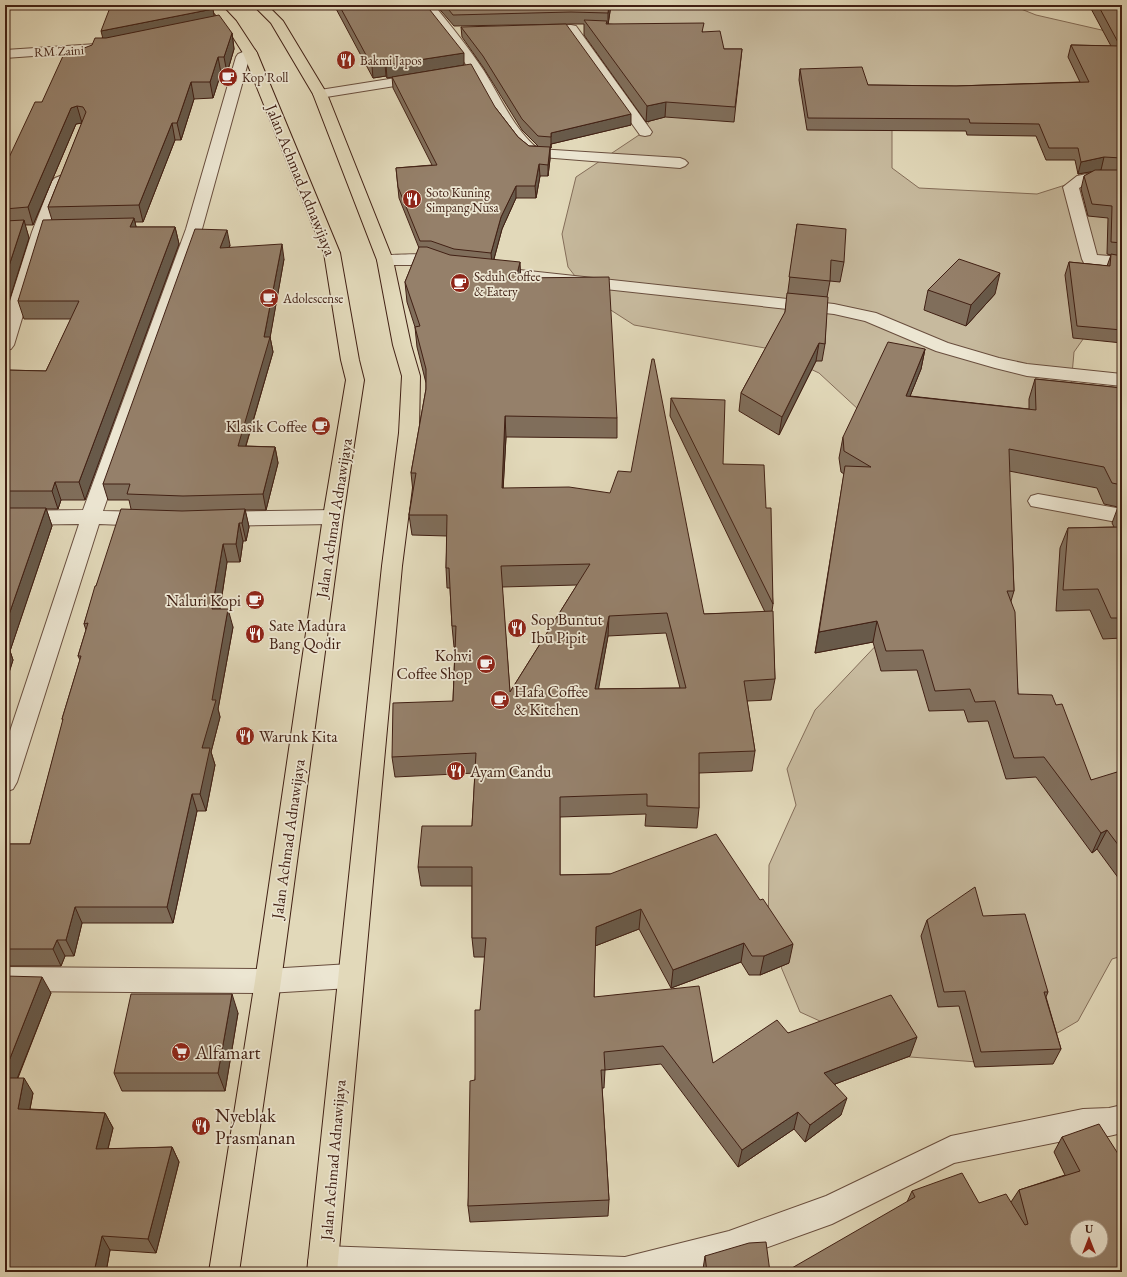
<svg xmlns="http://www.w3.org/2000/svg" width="1127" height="1277" viewBox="0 0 1127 1277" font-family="'EB Garamond',serif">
	<rect width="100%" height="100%" fill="#e2d9ba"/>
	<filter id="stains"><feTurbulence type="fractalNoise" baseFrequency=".005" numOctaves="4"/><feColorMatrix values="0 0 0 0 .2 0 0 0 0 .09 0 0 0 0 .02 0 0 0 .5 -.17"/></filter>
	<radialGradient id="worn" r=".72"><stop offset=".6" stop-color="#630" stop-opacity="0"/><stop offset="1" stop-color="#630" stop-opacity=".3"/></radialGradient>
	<path fill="#c7ba9e" stroke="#846d59" d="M606,5H1011L1036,15L1119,34L1122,78L892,120V168L919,188L1037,194L1122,167V312L1093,325L1074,352L1071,386L1122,440V956L1112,959L1078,1021L1004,1064L897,1056L800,1012L768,936L769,865L796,805L787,769L815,710L901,619L940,485L819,373L765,348L634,325L592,298L568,267L562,234L576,177L639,135L687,71L605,46Z"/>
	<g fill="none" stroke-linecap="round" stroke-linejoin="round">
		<g stroke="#694e3e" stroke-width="2">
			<g id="minor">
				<path d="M420,5H434C451,26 469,48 484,71C501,98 513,128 538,149L680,158L685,160L688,163L685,166L680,168L529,156C499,131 486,95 465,63C452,43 434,25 420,5Z"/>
				<path d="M571,25L576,26L650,129L652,132L650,135L645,136L640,135L567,33H535L533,30L535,27L540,26Z"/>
				<path d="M112,43L117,44L119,47L117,50L5,58V50Z"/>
				<path d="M250,49L255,50L257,53L249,59L202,229L103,511L148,512L155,514L158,519L155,524L148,526L99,524L17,782L13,789L5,792V746L79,524L5,525V511L83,510L186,229L236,57L238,54Z"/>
				<path d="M421,74L426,75L428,78L426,81L320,98L315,97L313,94L315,91L320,90Z"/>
				<path d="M1101,171H1122V181H1091L1079,188L1097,255L1122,257V267L1084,263L1082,259L1063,187L1077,176Z"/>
				<path d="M60,176L65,178L68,181L48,232L14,345L11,349L5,350V317L32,232L52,181L55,178Z"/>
				<path d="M385,255C401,255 441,250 450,264L448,268L442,269L429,265H385L379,264L377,260L379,256Z"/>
				<path d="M492,267L834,304L876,313L948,343L999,358L1027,364L1122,374V386L1027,376L995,368L936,351L865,321L834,314L486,276L484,272L486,268Z"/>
				<path d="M1038,494L1122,509V523L1031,506L1028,501L1031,496Z"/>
				<path d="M333,510L340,512L343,517L340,522L333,524L216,526L209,524L206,519L209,514L216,512Z"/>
				<path d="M350,964L359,968L363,976L359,984L350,988L268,993L5,991V967L268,969Z"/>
				<path d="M1122,1105V1133L1109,1136L1083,1137L954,1163L832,1224L729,1261L686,1272H312L308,1261L312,1250L323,1246L625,1257L729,1231L826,1196L951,1136L1083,1109L1109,1108Z"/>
			</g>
		</g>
		<g stroke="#412014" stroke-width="2">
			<g id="primary">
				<path d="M207,5H221L236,21L257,53L340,253L359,360L364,380L343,517L281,981L239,1272H209L255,981L323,517L346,380L341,360L324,253L243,53L226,26Z"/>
				<path d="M253,5H267L283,21L327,94L393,260L411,345L420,376L419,433L402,566L337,1272H307L382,566L399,433L402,376L393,345L377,260L313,94L271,23Z"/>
			</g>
		</g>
		<use href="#minor" fill="#ece6d2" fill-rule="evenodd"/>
		<use href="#primary" fill="#e2d9ba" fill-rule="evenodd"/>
	</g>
	<g fill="#806e5b" stroke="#412014" fill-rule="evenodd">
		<path d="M334,5H426L464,65L405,75L495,107L518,137L529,146H538L522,130L483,67L462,37L461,27L631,125L551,144V148H550V159L548,176H540L536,198H516L502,229L494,259L520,278L617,418V438L506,437L503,488L704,614L765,612L670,416L671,398L723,464L766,508L773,604L772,611L775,679L771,700L747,701L755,751L752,771L699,773V808L697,828L645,826L646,814L560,817V875L610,874L789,963L760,975H749L741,962L671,988L639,929L595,946L594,997L713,1063L788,1033L910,1056L835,1084L841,1115L805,1142L794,1129L738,1167L661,1064L605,1070L604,1088H602L609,1200L608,1216L470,1222L468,1206L475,1080L485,957H474L472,938V886H421L418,867L472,826L475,773L395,777L392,757L453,701L455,647H454L452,626L450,588H447L446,568L447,536L412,535L409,515L413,492L411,473L426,389V383L417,347L415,327L407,302L405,282L419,248L399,198L396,168L432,165L393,88L392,77L387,78L386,76L373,78ZM577,585L510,692L502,587ZM666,633L680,688L598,689L608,636Z"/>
		<path d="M436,5H611L608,24L703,32L724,49H742L734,122L665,117L646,122L584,35V24H571L454,26Z"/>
		<path d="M1089,5H1122V343L1073,338L1065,275L1069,262L1107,266L1111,255L1107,254L1108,218L1088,216L1081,189L1084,176L1094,171L1078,174L1075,160H1046L1036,136L967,135L966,131L807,130L799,80L800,69L868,85L956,86L1080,82L1068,57L1071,45L1111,46Z"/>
		<path d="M215,16L232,33L234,49L227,73H221L213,98L194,99L181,140H175L143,222H135L136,227H175L179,244L85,500H61L58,509H46L52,526L10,651L13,660L5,685V370L46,371L71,319H24L18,301L52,220L48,207L82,123L76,124L33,225H25L29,238L5,314V166L42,102L92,45L102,38Z"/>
		<path d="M797,224L844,262L840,282L830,281L827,297L825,344L822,361H816L779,435L739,411L741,393L785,313Z"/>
		<path d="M230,245L229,247L284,259L270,337L273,352L246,446L275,447L278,463L266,510H245L249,527L246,541H243L240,562H227L220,609L233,627L218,709L220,717L211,752L215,765L206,811H197L173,923H82L74,956H65L61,966H5V844H30L63,721L62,719L80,660L78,656L86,630L84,624L96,586L131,509L129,500H108L103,484Z"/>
		<path d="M928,290L995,294L966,326L924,310Z"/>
		<path d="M925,349L921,369L910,396L1029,409V399L1035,379L1122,388V638L1103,639L1090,610L1056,611L1060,548L1068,528L1114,527L1112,523L1118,507L1104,504L1097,488L1009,471L1014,591L1011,601L1018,694L1056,705L1091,780L1122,779V883L1097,849L1092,853L1036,777L1006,779L988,721L968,722L964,710L929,711L917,670L881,671L873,642L815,653L844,474L841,472L839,458L843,437Z"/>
		<path d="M983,916L1048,992L1046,997L1061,1049L1053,1064L975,1067L959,1006L938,1007L921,936L927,920Z"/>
		<path d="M5,976L51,993L18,1078L33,1093L30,1109L105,1113L113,1128L108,1149L172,1147L179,1162L156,1253L110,1250L106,1272H5Z"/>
		<path d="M238,1013L225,1091H122L114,1073Z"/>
		<path d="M1062,1137L1122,1160V1272L907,1202L912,1191L979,1203L1011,1202L1019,1190L1065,1175L1054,1152Z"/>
		<path d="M705,1256L770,1272H703V1269Z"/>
	</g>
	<g fill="#685a4a" stroke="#412014">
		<path d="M609,5H611L608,25V13Z"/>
		<path d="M213,9L215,21L104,43L101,31Z"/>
		<path d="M232,33L234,49L227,73L224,57Z"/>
		<path d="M464,53V65L387,78L386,65Z"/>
		<path d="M218,57L221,73L213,98L210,82Z"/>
		<path d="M385,64L386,76L373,78L372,66Z"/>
		<path d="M191,82L194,99L181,140L177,123Z"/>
		<path d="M666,102L665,117L646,122L647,106Z"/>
		<path d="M77,106L82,123L76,124L33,225L28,207L71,108Z"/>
		<path d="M631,114V125L551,144V148V133Z"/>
		<path d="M172,123L175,140L143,222L139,205Z"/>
		<path d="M550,147V159L548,176V165Z"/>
		<path d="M1104,157L1101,170L1078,174L1081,162Z"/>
		<path d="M539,164L540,176L536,198L535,186Z"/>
		<path d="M516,186V198L502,229L492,266L491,253L501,217Z"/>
		<path d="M134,218L138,235L130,227Z"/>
		<path d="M24,220L29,238L5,314V278Z"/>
		<path d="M175,227L179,244L85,500L79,482Z"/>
		<path d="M227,230L230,245L223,263L220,248Z"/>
		<path d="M282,244L284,259L270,338V337L273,352L241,462L238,446L264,337Z"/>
		<path d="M520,262L521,282L516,278Z"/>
		<path d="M1000,273L995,294L966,326L971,305Z"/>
		<path d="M819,343L816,361L779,435L782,417Z"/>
		<path d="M925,349L921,369L902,416L906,396Z"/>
		<path d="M505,416L506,437L502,509V488Z"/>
		<path d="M275,447L278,463L266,510L263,494Z"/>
		<path d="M55,482L61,500L58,509L52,491Z"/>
		<path d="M46,508L52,526L10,651L13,660L5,685V626Z"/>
		<path d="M245,509L249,527L246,541L242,523Z"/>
		<path d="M239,523L243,541L240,562L236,544Z"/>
		<path d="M223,544L227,562L217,627L212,609Z"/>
		<path d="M228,609L233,627L218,709L220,717L211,752L215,765L206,811L200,794L202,748Z"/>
		<path d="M609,616L608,636L595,709V689Z"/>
		<path d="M877,621L873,642L815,653L819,632Z"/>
		<path d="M192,794L197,811L173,923L167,907Z"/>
		<path d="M1107,830L1097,849L1092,853L1101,833Z"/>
		<path d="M75,907L82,923L74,956L66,940Z"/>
		<path d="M641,909L639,929L595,946L596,927Z"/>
		<path d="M57,940L65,956L61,966L53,949Z"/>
		<path d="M744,943L741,962L671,988L673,970Z"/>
		<path d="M793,944L789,963L760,975L764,956Z"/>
		<path d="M42,977L51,993L11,1094L5,1084V1071Z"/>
		<path d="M232,994L238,1013L225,1091L218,1073Z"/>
		<path d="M917,1037L910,1056L819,1090L824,1073Z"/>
		<path d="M24,1078L33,1093L27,1124L18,1109Z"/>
		<path d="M847,1098L841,1115L805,1142L810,1125Z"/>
		<path d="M798,1112L794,1129L738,1167L742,1150Z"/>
		<path d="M105,1113L113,1128L104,1164L96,1149Z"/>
		<path d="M172,1147L179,1162L156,1253L148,1239Z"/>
		<path d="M102,1236L110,1250L106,1272H94Z"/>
	</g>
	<g fill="#95806a" stroke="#412014" fill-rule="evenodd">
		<path d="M111,5H210L213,9L101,31Z"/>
		<path d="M339,5H426L464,53L386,65L385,64L372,66Z"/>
		<path d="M445,5H609L608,13L571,12L453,15Z"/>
		<path d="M1098,5H1122V158L1104,157L1081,162L1078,148H1049L1039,124L970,123L969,119L808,118L800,69L862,67L868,85L956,86L1089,82L1071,45L1120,46Z"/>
		<path d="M219,15L232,33L224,57H218L210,82H191L177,123H172L139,205L48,207L86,112L83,107L77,106L71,108L28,207L5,209V166L35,102H42L63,56L92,45L95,38H106Z"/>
		<path d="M584,20L607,21L606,24L704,23L702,32L720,31L724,49H742L735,107L666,102L647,106Z"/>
		<path d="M566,24L631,114L551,133V137L538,136L522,119L483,56L461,27Z"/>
		<path d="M471,64L495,107L518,137L529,146L550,147L548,165L539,164L535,186H516L501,217L491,253L454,249L431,241H420L398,187L396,168L437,165L392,77Z"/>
		<path d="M1095,170H1122V243L1111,242L1112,206L1092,204L1084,176Z"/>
		<path d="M134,218L130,227H175L79,482H55L52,491H5V370L46,371L79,301H18L43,220Z"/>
		<path d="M24,220L5,278V221Z"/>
		<path d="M797,224L846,229L844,262L831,260L830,281L789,277Z"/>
		<path d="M195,229L227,230L220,248L282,244L264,337H270L238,446L275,447L263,494L183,496L127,494L130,484H103Z"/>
		<path d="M419,247H427L450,255L520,262L516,278L609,277L617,418L505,416L502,488L569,487L610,493L618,471L631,472L652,359H654L704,614L773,611L775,679L744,681L755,751L699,753V808L647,806V794L560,797V875L610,874L716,834L760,900L763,899L793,944L764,956H752L744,943L673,970L641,909L596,927L594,997L699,986L713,1063L777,1020L788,1033L891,995L917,1037L824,1073L847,1098L810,1125L798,1112L742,1150L663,1046L604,1052L605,1070H601L609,1200L468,1206L470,1081L475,1080V1010H480L486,938H472V867H418L422,826H472L476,753L392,757L393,703L453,701L456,626H452L449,568H446L447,515H409L416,473H411L426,389V369L415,327L420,326L405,282ZM590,564L510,692L501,566ZM667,613L686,688L595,689L609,616Z"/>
		<path d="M1111,254L1122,256V330L1077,326L1069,262L1110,266Z"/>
		<path d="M959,259L1000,273L971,305L928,290Z"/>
		<path d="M787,293L828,297L825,344L819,343L782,417L741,393L785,312Z"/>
		<path d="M888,342L925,349L906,396L1036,410L1035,379L1122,388V485L1112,483L1104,467L1009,449L1014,591H1007L1015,612L1018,694L1052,695L1056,705L1062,704L1091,780L1117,772L1122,779V850L1107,830L1101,833L1044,757L1014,758L995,701L975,702L970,689L935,691L923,650L886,651L877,621L819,632L845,466L871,467L844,451L843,437Z"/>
		<path d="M671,398L725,400L723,464L764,465L766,508H771L773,604Z"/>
		<path d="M5,508H46L5,626Z"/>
		<path d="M121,509L182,511L245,509L242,523H239L236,544H223L212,609H228L212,700H216L202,748H210L200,794H192L167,907H75L66,940H57L53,949H5V844H30L63,719H62L81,656H78L88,623L84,624L95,586H96Z"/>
		<path d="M1122,527V618H1111L1098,589L1063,590L1068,528Z"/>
		<path d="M975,887L983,916L1025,914L1048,992H1044L1061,1049L981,1052L965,991L944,992L927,920Z"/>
		<path d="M5,976L42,977L5,1071Z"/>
		<path d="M131,994H232L218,1073H114Z"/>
		<path d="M5,1078H24L18,1109L105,1113L96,1149L172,1147L148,1239L102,1236L94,1272H5Z"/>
		<path d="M1099,1124L1122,1160V1272H785L915,1197L912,1191L962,1173L979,1203L1006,1194L1025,1225L1028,1224L1019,1190L1080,1171L1062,1137ZM1077,1227H1101V1251H1077Z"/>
		<path d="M766,1242L770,1272H707L705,1256L749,1243Z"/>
	</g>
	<defs>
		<g id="restaurant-disc" transform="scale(1)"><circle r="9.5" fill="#8f2418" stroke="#ece6d2"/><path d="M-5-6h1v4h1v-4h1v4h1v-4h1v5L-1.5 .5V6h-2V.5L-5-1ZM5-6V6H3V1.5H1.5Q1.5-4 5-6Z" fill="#fff"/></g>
		<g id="cafe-disc" transform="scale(1)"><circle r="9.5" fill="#8f2418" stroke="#ece6d2"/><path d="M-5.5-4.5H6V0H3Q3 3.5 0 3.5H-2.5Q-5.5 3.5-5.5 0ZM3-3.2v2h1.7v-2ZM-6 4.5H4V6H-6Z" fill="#fff"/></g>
		<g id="supermarket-disc" transform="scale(1)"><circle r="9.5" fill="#8f2418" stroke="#ece6d2"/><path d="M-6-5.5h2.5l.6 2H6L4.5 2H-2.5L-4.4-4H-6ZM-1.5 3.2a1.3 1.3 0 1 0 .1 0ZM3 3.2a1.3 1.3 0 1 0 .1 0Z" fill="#fff"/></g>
	</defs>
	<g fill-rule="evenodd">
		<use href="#restaurant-disc" x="346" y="60"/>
		<use href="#cafe-disc" x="228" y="77"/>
		<use href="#restaurant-disc" x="412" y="199"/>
		<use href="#cafe-disc" x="460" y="283"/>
		<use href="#cafe-disc" x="269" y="298"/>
		<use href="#cafe-disc" x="321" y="426"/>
		<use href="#cafe-disc" x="255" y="600"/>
		<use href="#restaurant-disc" x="517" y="628"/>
		<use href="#restaurant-disc" x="255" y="634"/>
		<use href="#cafe-disc" x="486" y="664"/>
		<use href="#cafe-disc" x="500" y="700"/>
		<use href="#restaurant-disc" x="245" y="736"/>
		<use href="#restaurant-disc" x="456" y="771"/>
		<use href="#supermarket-disc" x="181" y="1052"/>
		<use href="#restaurant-disc" x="201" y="1126"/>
	</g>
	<g text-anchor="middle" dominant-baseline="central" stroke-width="3.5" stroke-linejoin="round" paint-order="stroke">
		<g font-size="13" fill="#412014" stroke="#ece6d2">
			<text transform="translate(59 51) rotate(-3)">RM Zaini</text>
		</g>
		<g font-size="13" fill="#412014" stroke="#ece6d2" text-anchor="start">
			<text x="360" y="60">Bakmi Japos</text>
			<text x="242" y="77">Kop'Roll</text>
			<text x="426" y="192">Soto Kuning<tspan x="426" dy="15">Simpang Nusa</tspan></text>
			<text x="474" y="276">Seduh Coffee<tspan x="474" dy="15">&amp; Eatery</tspan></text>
			<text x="283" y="298">Adolescense</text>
		</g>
		<g font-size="16" fill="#412014" stroke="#ece6d2">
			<text transform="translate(301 180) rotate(68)">Jalan Achmad Adnawijaya</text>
			<text transform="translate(334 518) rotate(-81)">Jalan Achmad Adnawijaya</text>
			<text transform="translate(288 839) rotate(-82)">Jalan Achmad Adnawijaya</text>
			<text transform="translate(333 1160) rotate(-85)">Jalan Achmad Adnawijaya</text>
		</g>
		<g font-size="16" fill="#412014" stroke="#ece6d2" text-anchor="start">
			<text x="307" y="426" text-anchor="end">Klasik Coffee</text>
			<text x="241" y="600" text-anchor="end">Naluri Kopi</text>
			<text x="531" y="619">Sop Buntut<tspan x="531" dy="18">Ibu Pipit</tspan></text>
			<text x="269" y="625">Sate Madura<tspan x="269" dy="18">Bang Qodir</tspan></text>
			<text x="472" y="655" text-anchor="end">Kohvi<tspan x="472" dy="18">Coffee Shop</tspan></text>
			<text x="514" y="691">Hafa Coffee<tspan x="514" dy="18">&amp; Kitchen</tspan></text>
			<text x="259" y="736">Warunk Kita</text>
			<text x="470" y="771">Ayam Candu</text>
		</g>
		<g font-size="19" fill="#412014" stroke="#ece6d2" text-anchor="start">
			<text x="195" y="1052">Alfamart</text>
			<text x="215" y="1115">Nyeblak<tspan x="215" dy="22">Prasmanan</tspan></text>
		</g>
	</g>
	<rect width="1127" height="1277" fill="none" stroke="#e2d9ba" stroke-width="20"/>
	<rect x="6" y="6" width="1115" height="1265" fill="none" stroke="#412014" stroke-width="2"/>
	<rect x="10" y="10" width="1107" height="1257" fill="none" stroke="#412014"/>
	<g transform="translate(1089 1239)"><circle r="19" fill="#ece6d2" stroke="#a89786"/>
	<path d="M0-3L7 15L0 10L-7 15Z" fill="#8f2418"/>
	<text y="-6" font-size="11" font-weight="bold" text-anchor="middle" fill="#412014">U</text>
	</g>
	<rect width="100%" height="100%" filter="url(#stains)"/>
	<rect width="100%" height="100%" fill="url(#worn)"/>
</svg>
